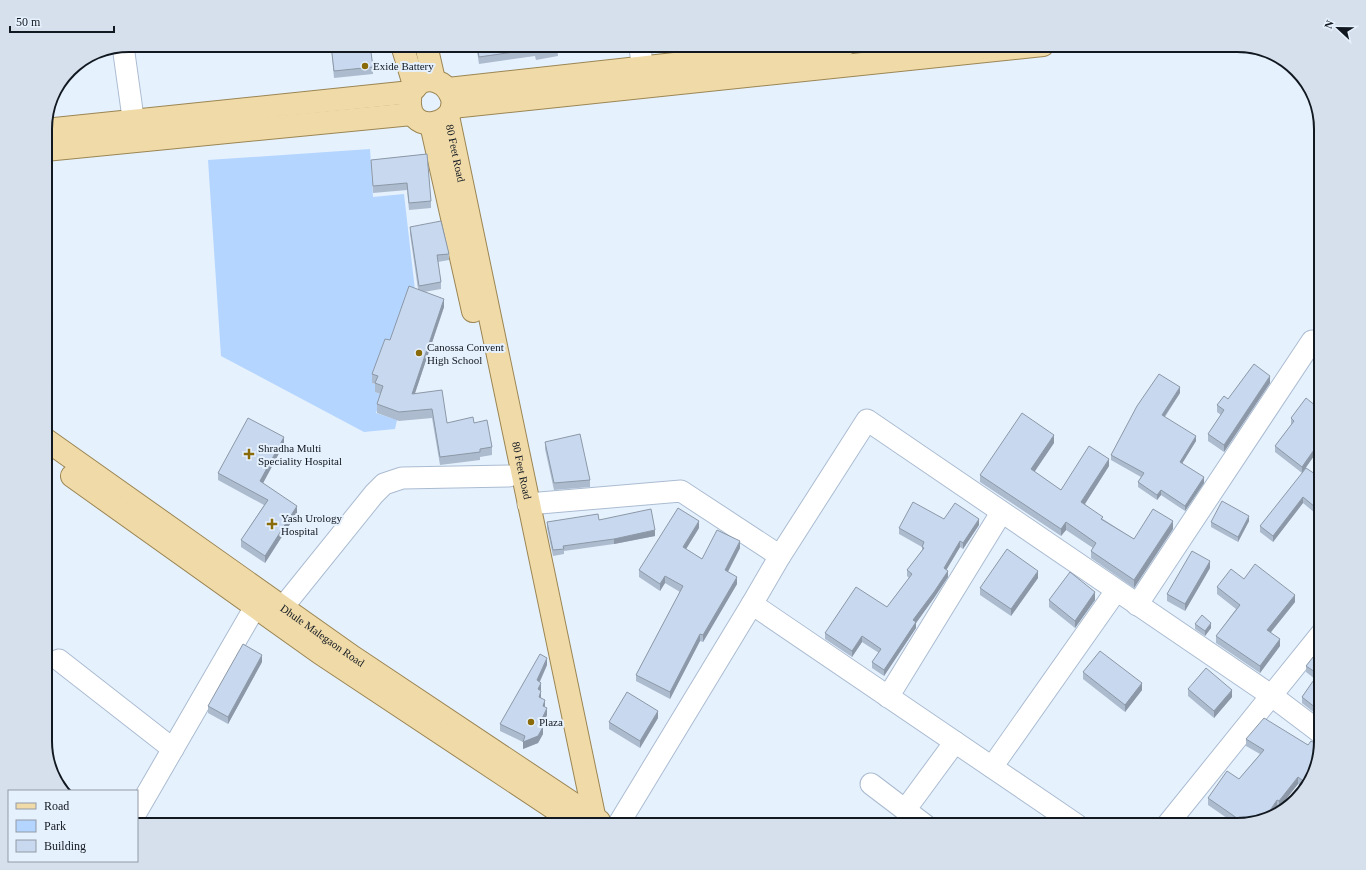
<svg xmlns="http://www.w3.org/2000/svg" width="1366" height="870" viewBox="0 0 1366 870" font-family="Georgia,serif">
	<rect width="100%" height="100%" fill="#e6f1fe"/>
	<path fill="#b4d5ff" d="M370,149L373,197L404,194L415,290L391,346L385,347L372,383L377,385L375,392L389,398L381,399L376,413L397,420L395,429L364,432L221,356L208,160Z"/>
	<g fill="none" stroke-linecap="round" stroke-linejoin="round">
		<g stroke="#abbcd1" stroke-width="23">
			<g id="minor">
				<path d="M640,45L642,67"/>
				<path d="M123,46L136,139"/>
				<path d="M528,504L681,491L780,556L752,604L1077,825"/>
				<path d="M780,556L867,420L1272,696L1321,733"/>
				<path d="M1137,605L1312,341"/>
				<path d="M283,607L374,494L384,484L402,478L509,476"/>
				<path d="M59,660L173,749"/>
				<path d="M888,697L1001,513"/>
				<path d="M992,767L1116,591"/>
				<path d="M871,784L925,825"/>
				<path d="M905,810L955,742"/>
				<path d="M137,811L255,607L264,594"/>
				<path d="M618,825L752,604"/>
				<path d="M1167,825L1321,634"/>
			</g>
		</g>
		<g stroke="#9b8653" stroke-width="24">
			<g id="major">
				<path d="M402,45L415,88"/>
				<path d="M426,45L434,80"/>
				<path d="M448,89L845,45"/>
				<path d="M452,107L1043,45"/>
				<path id="s1" d="M448,116L596,825"/>
				<path d="M431,124L473,311"/>
				<path d="M45,130L411,92C414,89 417,85 420,83C430,77 444,82 449,92C469,123 401,143 411,92"/>
				<path d="M45,150L412,114"/>
				<path id="s2" d="M45,439L353,657L599,821"/>
				<path d="M72,476L320,653L579,825"/>
			</g>
		</g>
		<use href="#minor" stroke="#fff" stroke-width="21"/>
		<use href="#major" stroke="#efdaa8" stroke-width="22"/>
	</g>
	<g fill="#acbbce">
		<path d="M331,45H370L373,67V74L334,78Z"/>
		<path d="M476,45H557L558,56L536,60L535,56L479,64Z"/>
		<path d="M427,154L431,201V208L409,210L407,190L373,193L371,160Z"/>
		<path d="M410,227L449,254V260L438,262L441,282V289L424,292L444,307L415,393L447,423H474L492,447V455L480,457V460L440,465L432,418L399,421L377,413V404L380,394L375,392V384L372,383V374L418,289L410,234Z"/>
		<path d="M1270,383L1224,452L1208,441V434L1221,415L1217,412V405L1228,399Z"/>
		<path d="M1180,393L1165,417L1196,441L1182,463L1204,483L1185,511L1161,495L1157,500L1138,487V482L1141,477L1111,460V455Z"/>
		<path d="M1321,410V444L1316,450V453L1302,473L1275,452V446L1291,425V418Z"/>
		<path d="M545,442L590,480V487L554,490L545,449Z"/>
		<path d="M1054,443L1034,472L1061,490L1109,466L1085,504L1103,519L1134,539L1173,529L1134,588L1091,558V551L1093,548L1066,530L1061,536L980,482V475Z"/>
		<path d="M284,444L262,483L297,513L265,563L241,547V540L264,505L218,480V473Z"/>
		<path d="M1321,478V518L1303,503L1273,542L1260,532V526Z"/>
		<path d="M944,519L979,525L963,549L960,547L946,570L948,577L934,598L916,623V628L884,676L872,668V662L879,653L862,642L852,657L825,639V633L887,607L909,578L907,576V570L922,551V547L899,534V528Z"/>
		<path d="M599,520L655,536L614,544L564,551V554L553,556L547,528V522Z"/>
		<path d="M1249,521L1238,542L1211,527V522Z"/>
		<path d="M699,528L686,549L702,559L740,548L728,572L737,584L703,642L700,641L670,699L636,681V675L680,592L665,583L660,591L639,577V570Z"/>
		<path d="M1210,568L1185,611L1167,601V594Z"/>
		<path d="M1038,578L1011,616L980,595V588Z"/>
		<path d="M1244,579L1295,602L1271,632L1280,646L1260,673L1216,643V636L1236,609L1217,594V587Z"/>
		<path d="M1049,600H1095L1075,628L1049,607Z"/>
		<path d="M1195,624L1211,628L1205,636L1195,629Z"/>
		<path d="M1321,647V718L1302,703V697L1315,679L1306,672V666Z"/>
		<path d="M262,662L228,724L208,713V706Z"/>
		<path d="M547,665L540,682L541,690V698L545,708L547,715L542,726L543,734L538,743L523,749V742L500,731V724Z"/>
		<path d="M1083,672L1142,690L1125,712L1083,679Z"/>
		<path d="M1188,689L1232,697L1214,718L1188,696Z"/>
		<path d="M658,718L640,748L609,729V722Z"/>
		<path d="M1246,739L1308,745L1307,788L1305,789L1298,784L1279,808L1277,806L1271,816L1237,825L1208,805V798L1239,779L1260,754L1246,746Z"/>
	</g>
	<g fill="#8c98a7">
		<path d="M444,299V307L412,402V394Z"/>
		<path d="M1270,376V383L1224,452V445Z"/>
		<path d="M1180,387V393L1162,420V415Z"/>
		<path d="M1054,435V443L1031,477V469Z"/>
		<path d="M1196,436V441L1180,467V462Z"/>
		<path d="M284,437V444L260,489V481Z"/>
		<path d="M1321,438V444L1316,450V453L1302,473V467L1314,446Z"/>
		<path d="M1109,459V466L1081,510V502Z"/>
		<path d="M1204,477V483L1185,511V506Z"/>
		<path d="M1161,490V495L1157,500V495Z"/>
		<path d="M1303,497V503L1273,542V536Z"/>
		<path d="M297,506V513L265,563V556Z"/>
		<path d="M1249,516V521L1238,542V537Z"/>
		<path d="M979,519V525L963,549V543Z"/>
		<path d="M699,521V528L683,554V547Z"/>
		<path d="M1173,521V529L1134,588V580Z"/>
		<path d="M1066,522V530L1061,536V529Z"/>
		<path d="M655,530V536L614,544V539Z"/>
		<path d="M740,541V548L725,577V570Z"/>
		<path d="M960,541V547L944,574V568Z"/>
		<path d="M1210,561V568L1185,611V604Z"/>
		<path d="M948,571V577L934,598L916,623V628L884,676V670L913,620Z"/>
		<path d="M1038,571V578L1011,616V609Z"/>
		<path d="M665,576V583L660,591V584Z"/>
		<path d="M737,577V584L703,642V635Z"/>
		<path d="M1095,592V600L1075,628V621Z"/>
		<path d="M1295,595V602L1267,637V630Z"/>
		<path d="M1211,623V628L1205,636V631Z"/>
		<path d="M700,634V641L670,699V692Z"/>
		<path d="M862,636V642L852,657V651Z"/>
		<path d="M1280,639V646L1260,673V666Z"/>
		<path d="M262,655V662L228,724V717Z"/>
		<path d="M547,658V665L537,687V680Z"/>
		<path d="M541,683V690L538,696V689Z"/>
		<path d="M1142,683V690L1125,712V705Z"/>
		<path d="M49,685V690L45,698V693Z"/>
		<path d="M1232,690V697L1214,718V711Z"/>
		<path d="M541,691V698L539,704V697Z"/>
		<path d="M545,700V707L543,706Z"/>
		<path d="M547,708V715L540,731V723Z"/>
		<path d="M658,711V718L640,748V741Z"/>
		<path d="M543,727V734L538,743L523,749V742Z"/>
		<path d="M1311,776L1307,788L1306,789V783Z"/>
		<path d="M1298,777V784L1279,808V801Z"/>
		<path d="M1277,800V806L1271,816L1265,818Z"/>
	</g>
	<g fill="#c8d9ef" stroke="#8c98a7">
		<path d="M331,45H370L373,67L334,71Z"/>
		<path d="M477,45H557L558,49L536,52L535,49L479,57Z"/>
		<path d="M427,154L431,201L409,203L407,183L373,186L371,160Z"/>
		<path d="M441,221L449,254L437,255L441,282L419,286L410,227Z"/>
		<path d="M409,286L444,299L412,394L442,390L447,423L473,417L474,423L487,420L492,447L480,449V452L440,457L432,409L399,412L377,404L383,386L375,383L378,376L372,374L385,339L390,340Z"/>
		<path d="M1254,364L1270,376L1224,445L1208,434L1224,410L1217,405L1224,396L1228,399Z"/>
		<path d="M1159,374L1180,387L1162,415L1196,436L1180,462L1204,477L1185,506L1161,490L1157,495L1138,482L1144,473L1111,455L1137,406Z"/>
		<path d="M1306,398L1321,410V438L1314,446L1316,447L1302,467L1275,446L1294,421L1291,418Z"/>
		<path d="M1022,413L1054,435L1031,469L1061,490L1089,446L1109,459L1081,502L1103,517L1101,519L1134,539L1153,509L1173,521L1134,580L1091,551L1096,543L1066,522L1061,529L980,475Z"/>
		<path d="M248,418L284,437L260,481L297,506L265,556L241,540L268,500L218,473Z"/>
		<path d="M580,434L590,480L554,483L545,442Z"/>
		<path d="M1306,468L1321,478V512L1303,497L1273,536L1260,526Z"/>
		<path d="M1222,501L1249,516L1238,537L1211,522Z"/>
		<path d="M913,502L944,519L955,503L979,519L963,543L960,541L944,568L948,571L934,592L913,620L916,622L884,670L872,662L881,649L862,636L852,651L825,633L856,587L887,607L912,574L907,570L924,548L922,547L924,542L899,528Z"/>
		<path d="M678,508L699,521L683,547L702,559L717,530L740,541L725,570L737,577L703,635L700,634L670,692L636,675L683,586L665,576L660,584L639,570Z"/>
		<path d="M651,509L655,530L614,539L563,546L564,549L553,550L547,522L598,514L599,520Z"/>
		<path d="M1007,549L1038,571L1011,609L980,588Z"/>
		<path d="M1192,551L1210,561L1185,604L1167,594Z"/>
		<path d="M1255,564L1295,595L1267,630L1280,639L1260,666L1216,636L1240,605L1217,587L1231,569L1244,579Z"/>
		<path d="M1070,572L1095,592L1075,621L1049,600Z"/>
		<path d="M1202,615L1211,623L1205,631L1195,624Z"/>
		<path d="M243,644L262,655L228,717L208,706Z"/>
		<path d="M1321,647V712L1302,697L1318,674L1306,666Z"/>
		<path d="M1100,651L1142,683L1125,705L1083,672Z"/>
		<path d="M540,654L547,658L537,680L541,683L538,689L541,691L539,697L545,700L543,706L547,708L540,723L543,727L538,736L523,742L525,736L500,724Z"/>
		<path d="M1206,668L1232,690L1214,711L1188,689Z"/>
		<path d="M45,683L49,685L45,693Z"/>
		<path d="M627,692L658,711L640,741L609,722Z"/>
		<path d="M1264,718L1308,745L1311,741L1320,746L1311,776L1306,783L1298,777L1279,801L1277,800L1265,818L1244,823L1208,798L1227,771L1239,779L1264,750L1246,739Z"/>
		<path d="M1181,822L1184,825H1179Z"/>
	</g>
	<g fill="#8a6b0a" stroke="#e6f1fe" stroke-width="1.5">
		<circle cx="365" cy="66" r="4"/>
		<circle cx="419" cy="353" r="4"/>
		<path d="M247 448h4v4h4v4h-4v4h-4v-4h-4v-4h4z"/>
		<path d="M270 518h4v4h4v4h-4v4h-4v-4h-4v-4h4z"/>
		<circle cx="531" cy="722" r="4"/>
	</g>
	<g text-anchor="middle" dominant-baseline="central" stroke-width="4" stroke-linejoin="round" paint-order="stroke">
		<g font-size="11" fill="#121820" stroke="#e6f1fe" text-anchor="start">
			<text x="373" y="66">Exide Battery</text>
			<text x="427" y="347">Canossa Convent<tspan x="427" dy="13">High School</tspan></text>
			<text x="258" y="448">Shradha Multi<tspan x="258" dy="13">Speciality Hospital</tspan></text>
			<text x="281" y="518">Yash Urology<tspan x="281" dy="13">Hospital</tspan></text>
			<text x="539" y="722">Plaza</text>
		</g>
		<g font-size="11" fill="#121820" stroke="#e6f1fe">
			<text stroke="none"><textPath href="#s1" startOffset="38">80 Feet Road</textPath></text>
			<text stroke="none"><textPath href="#s1" startOffset="362">80 Feet Road</textPath></text>
			<text stroke="none"><textPath href="#s2" startOffset="340">Dhule Malegaon Road</textPath></text>
		</g>
	</g>
	<path d="M0 0H1366V870H0ZM129 52H1237A77 77 0 0 1 1314 129V741A77 77 0 0 1 1237 818H129A77 77 0 0 1 52 741V129A77 77 0 0 1 129 52Z" fill="#d5e0ec" fill-rule="evenodd"/>
	<path fill="none" stroke="#121820" stroke-width="2" d="M129 52H1237A77 77 0 0 1 1314 129V741A77 77 0 0 1 1237 818H129A77 77 0 0 1 52 741V129A77 77 0 0 1 129 52Z"/>
	<rect x="8" y="790" width="130" height="72" fill="#e6f1fe" stroke="#919aa5"/>
	<rect x="16" y="803" width="20" height="6" fill="#efdaa8" stroke="#919aa5"/>
	<text x="44" y="810" font-size="12" fill="#121820">Road</text>
	<rect x="16" y="820" width="20" height="12" fill="#b4d5ff" stroke="#919aa5"/>
	<text x="44" y="830" font-size="12" fill="#121820">Park</text>
	<rect x="16" y="840" width="20" height="12" fill="#c8d9ef" stroke="#919aa5"/>
	<text x="44" y="850" font-size="12" fill="#121820">Building</text>
	<g transform="translate(1338 28) rotate(292)" stroke="#e6f1fe" stroke-width="3" paint-order="stroke">
	<path d="M0-3L7 15L0 10L-7 15Z" fill="#121820"/>
	<text y="-6" font-size="11" font-weight="bold" text-anchor="middle" fill="#121820">N</text>
	</g>
	<path d="M10 26v6h104v-6" fill="none" stroke="#121820" stroke-width="2"/>
	<text x="16" y="26" font-size="12" fill="#121820" stroke="#e6f1fe" stroke-width="3" paint-order="stroke">50 m</text>
</svg>
